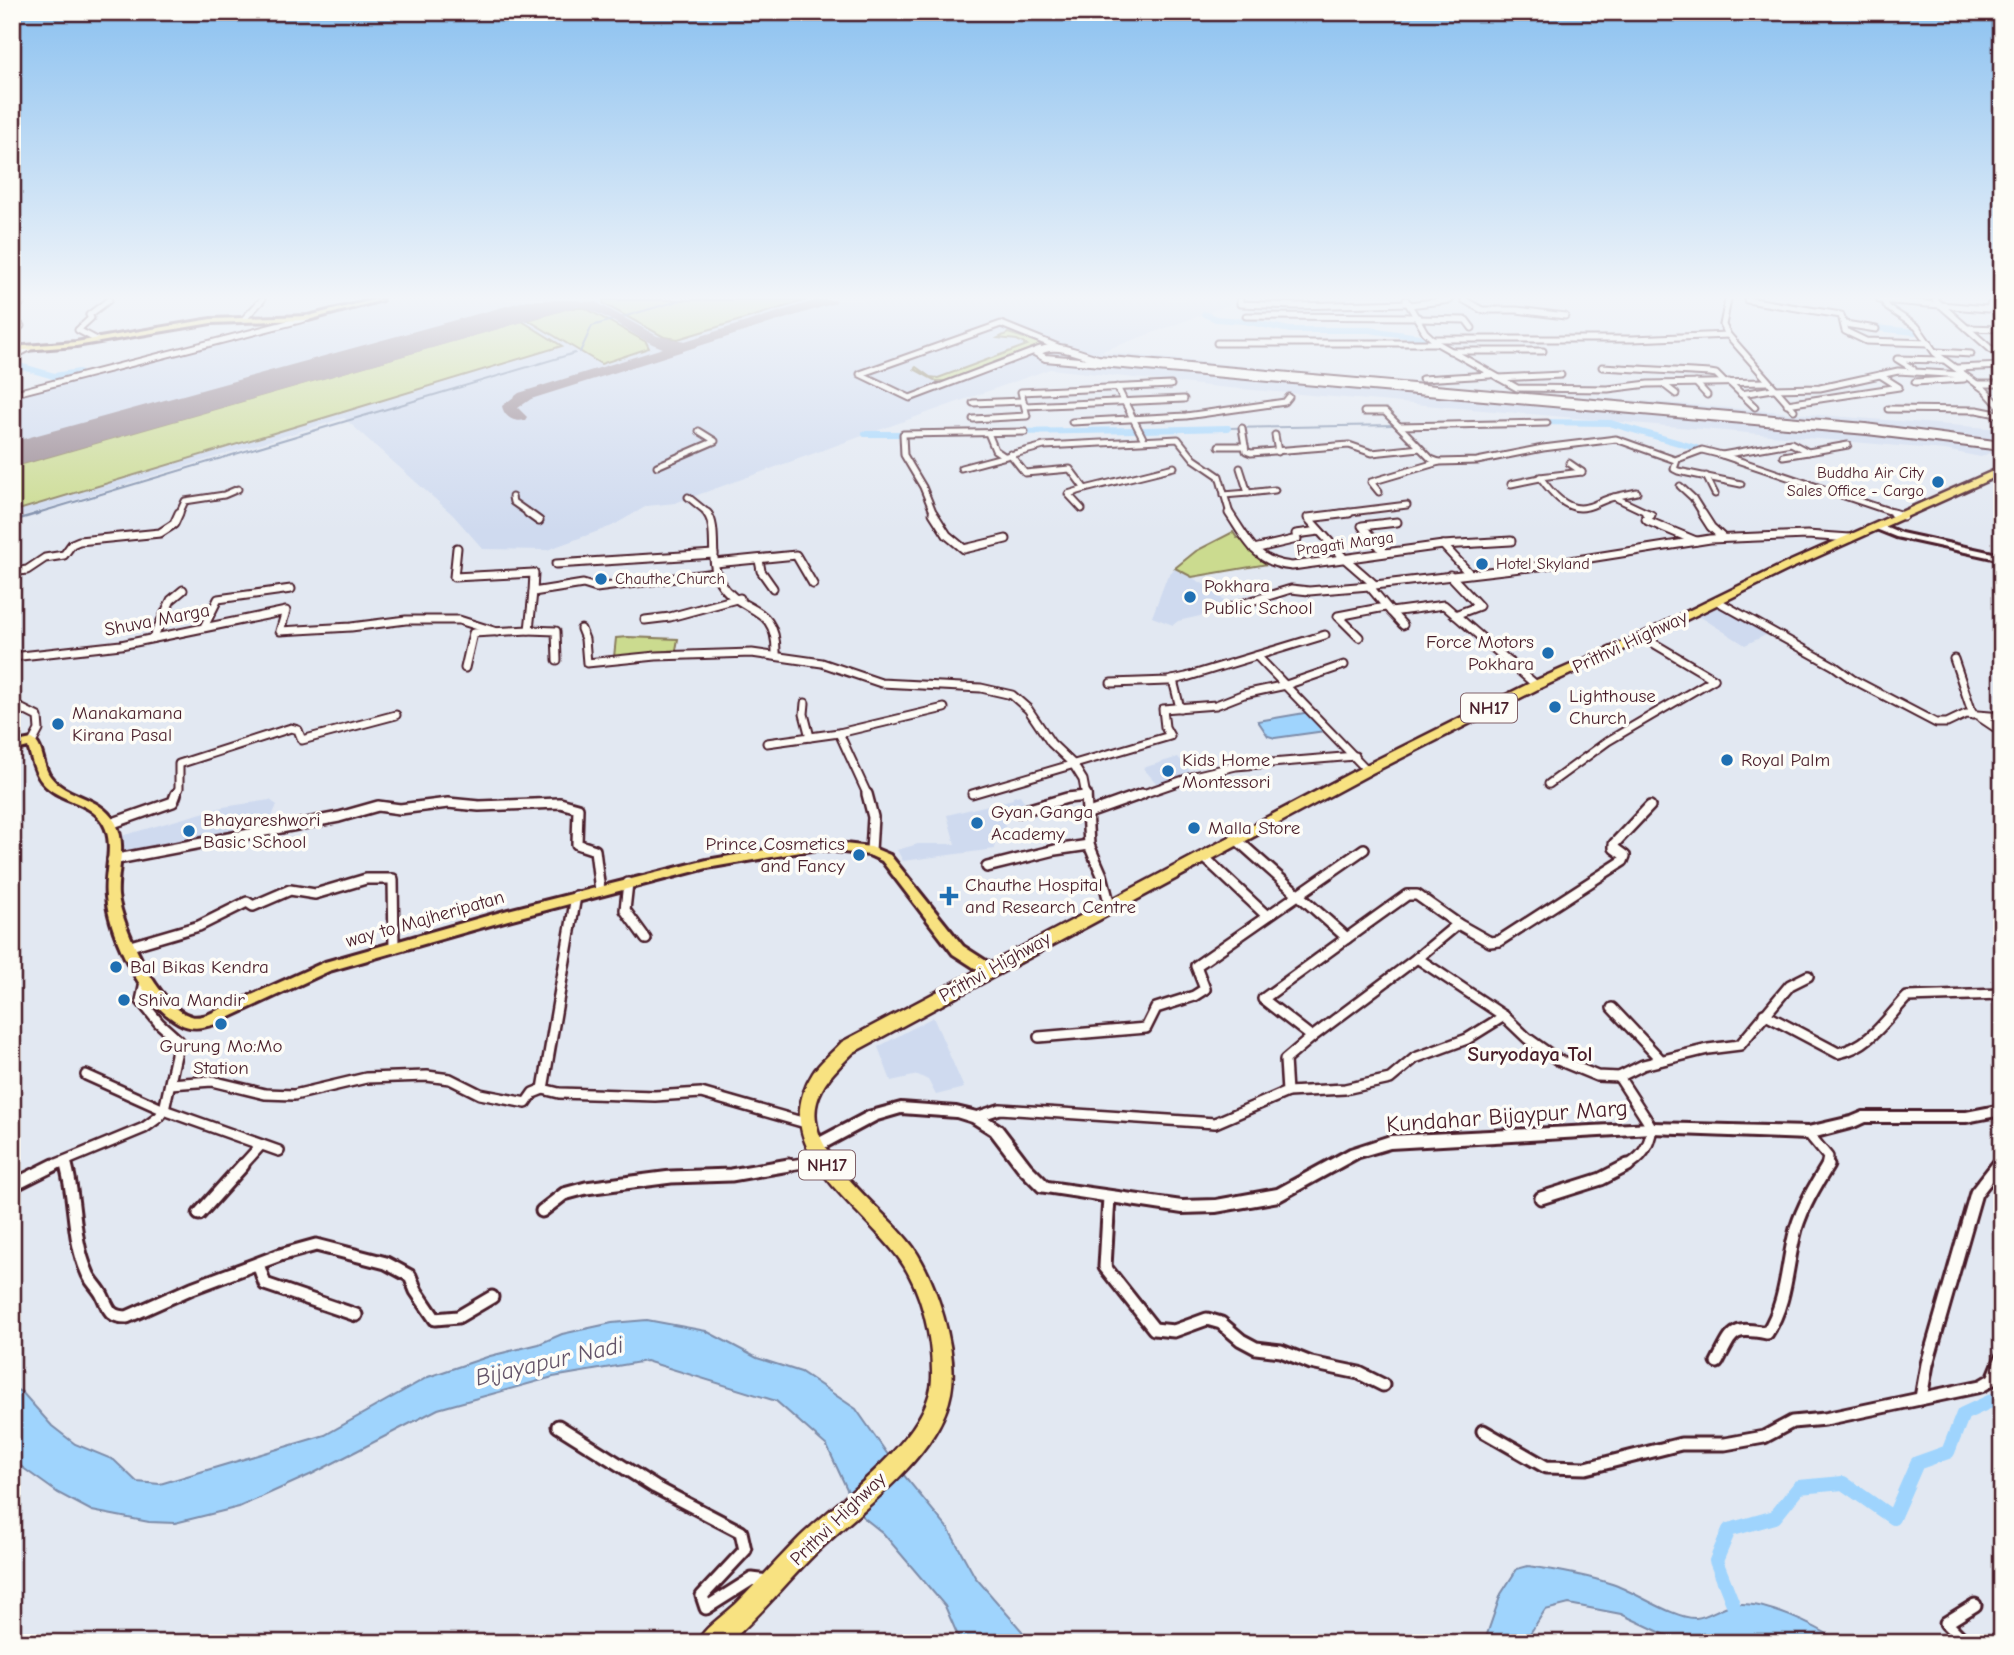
<svg xmlns="http://www.w3.org/2000/svg" width="2014" height="1655" viewBox="0 0 2014 1655" font-family="'Comic Neue',sans-serif">
	<rect width="100%" height="100%" fill="#e2e8f2"/>
	<filter id="ink" filterUnits="userSpaceOnUse"><feTurbulence type="fractalNoise" baseFrequency=".0143" numOctaves="2"/><feDisplacementMap in="SourceGraphic" scale="14" xChannelSelector="R" yChannelSelector="G"/><feConvolveMatrix kernelMatrix="1 2 1 2 8 2 1 2 1" color-interpolation-filters="sRGB"/></filter>
	<g filter="url(#ink)">
		<g fill="#cfdaef">
			<path d="M389,300H1230L1237,302L1100,352L1443,386L2002,429V447L1981,457L1945,450L1218,387L1050,369L675,503L647,506L612,526L547,550L483,549L453,515L344,418L12,519V397Z"/>
			<path d="M1175,568L1214,590L1231,609L1178,621L1173,625L1152,617L1167,577Z"/>
			<path d="M1720,606L1770,633L1745,645L1699,616Z"/>
			<path d="M1178,757L1192,774L1158,785L1143,768Z"/>
			<path d="M1020,795L1027,806L1002,813L1006,832L993,833L995,849L903,861L897,850L918,844H955L947,815L1013,799V797Z"/>
			<path d="M270,800L277,805L268,825L118,856L121,836L223,807Z"/>
			<path d="M933,1017L964,1088L936,1095L928,1080L918,1075L891,1081L878,1047Z"/>
		</g>
		<g fill="#cbdb8f" stroke="#8a7d5d" stroke-width="2">
			<path d="M603,300H807L678,339L664,337L604,304Z"/>
			<path d="M569,308H585L646,342L649,348L601,364L528,320Z"/>
			<path d="M522,321L562,346L12,512V467Z"/>
			<path d="M1008,333L1043,344L945,381H936L914,369L916,367L930,377L938,378L1027,345L1017,340L998,338Z"/>
			<path d="M1233,532L1237,538L1243,537L1250,549L1268,564L1192,577L1175,568L1196,551Z"/>
			<path d="M628,637L678,639L676,650L614,657L616,638Z"/>
		</g>
		<g fill="#9fd4fd" stroke="#7d8ca9" stroke-width="2">
			<path d="M1310,712L1325,731L1275,738L1268,736L1258,721Z"/>
			<path d="M647,1320L706,1331L757,1358L801,1372L856,1409L893,1462L949,1530L975,1577L1022,1631L1029,1643H961L945,1606L883,1533L858,1513L827,1446L776,1401L646,1361L553,1377L438,1409L312,1474L239,1507L175,1523L149,1522L92,1511L58,1493L12,1460V1388L22,1392L52,1426L75,1444L114,1460L137,1482L160,1484L325,1435L428,1377L490,1356L539,1344L562,1334L612,1323Z"/>
			<path d="M1528,1566C1556,1570 1585,1575 1612,1584C1634,1591 1674,1619 1696,1618C1708,1617 1720,1607 1732,1605C1760,1598 1818,1627 1842,1643H1683L1621,1614L1569,1604L1545,1610L1524,1643H1484L1501,1594L1517,1569Z"/>
		</g>
		<g fill="none" stroke-linecap="round" stroke-linejoin="round">
			<g stroke="#7d8ca9" stroke-width="2">
				<path d="M580,352L592,326L681,300"/>
				<path d="M1228,428L1394,425"/>
				<path d="M34,514L575,353"/>
			</g>
			<path stroke="#7d8ca9" stroke-width="2.5" d="M12,521L40,513"/>
			<g stroke="#9fd4fd" stroke-width="6">
				<path d="M1204,314L1216,319L1244,321L1290,330H1369L1434,339L1438,343"/>
				<path d="M1867,327L1915,332"/>
				<path d="M12,364L54,376L79,372L76,379"/>
				<path d="M1538,422L1610,423L1696,448"/>
				<path d="M1143,430L1228,428"/>
				<path d="M1016,432L1136,430"/>
				<path d="M865,434H913"/>
			</g>
			<path stroke="#9fd4fd" stroke-width="14" d="M1737,1614L1716,1561L1729,1530L1775,1517L1799,1487L1843,1483L1893,1518L1917,1463L1948,1452L1963,1414L2002,1396"/>
			<path fill="#96848e" fill-rule="evenodd" d="M549,300L596,302L657,336L685,341L817,300H837L835,303L531,399L518,408L527,417L525,420C514,423 504,417 502,406L519,393L663,348C636,339 615,319 588,309C575,304 562,308 549,305Z"/>
			<path fill="#96848e" fill-rule="evenodd" d="M528,300H581L576,307L12,467V442Z"/>
			<g stroke="#4a1f2b" stroke-width="9">
				<g id="minor-far3">
					<path d="M1240,300V304L1296,306L1409,303"/>
					<path d="M1406,300L1425,332L1437,343L1517,388L1608,389L1648,384L1768,382"/>
					<path d="M1464,300L1482,310H1517L1565,316"/>
					<path d="M1728,300L1723,325L1728,335L1794,410"/>
					<path d="M1747,300L1841,315L1845,331L1866,341L1929,343"/>
					<path d="M1880,300L1988,309L1993,300"/>
					<path d="M1883,300L1888,308L1917,327L1935,353L1985,390L2002,409"/>
					<path d="M1935,300L2002,359"/>
					<path d="M1409,305L1450,300"/>
					<path d="M19,306L23,300"/>
					<path d="M1246,316L1418,317"/>
					<path d="M1419,319L1466,320L1472,328"/>
					<path d="M243,320L262,300"/>
					<path d="M1845,324L1876,329"/>
					<path d="M1967,328L2002,329"/>
					<path d="M12,333L21,326"/>
					<path d="M1433,339H1633L1728,335"/>
					<path d="M97,340L78,330L91,318L89,315L109,300"/>
					<path d="M1217,343H1437"/>
					<path d="M1040,349L910,398L860,374L1001,324L1058,347"/>
					<path d="M1450,351H1543"/>
					<path d="M1936,352L1971,354"/>
					<path d="M12,357L29,348"/>
					<path d="M1602,367L1710,373L1716,374L1724,382"/>
					<path d="M1957,368L2002,366"/>
					<path d="M1913,369L1897,359L1943,360"/>
					<path d="M1499,378L1561,375"/>
					<path d="M1422,379L1490,375"/>
					<path d="M1729,382L1755,407"/>
					<path d="M1915,382L1964,379"/>
					<path d="M1696,383L1707,395"/>
					<path d="M1663,384L1676,394"/>
					<path d="M1977,384H2002"/>
					<path d="M1117,387L1144,440"/>
					<path d="M12,394L308,318"/>
					<path d="M1741,394L1773,389L1820,388L1898,371L1963,375"/>
					<path d="M973,403L1022,401"/>
					<path d="M1787,404L1899,387L1880,375"/>
					<path d="M1025,406L1184,399"/>
					<path d="M1888,409L1977,410L2002,415"/>
					<path d="M1364,412H1385L1399,426"/>
					<path d="M973,419L1027,416L1021,392L1171,385"/>
					<path d="M1072,422L1186,416L1285,402L1289,397"/>
					<path d="M1547,423L1399,426L1431,459L1439,462L1477,461L1543,448L1616,439L1675,460L1702,450L1722,455"/>
					<path d="M1242,428L1245,446"/>
					<path d="M988,433L995,450L1004,456"/>
					<path d="M1275,435L1278,452"/>
					<path d="M1848,445L1808,452L1791,443L1722,455L1898,514"/>
					<path d="M1219,446H1245L1246,451L1251,453L1349,445L1372,453L1420,448"/>
					<path d="M1010,454L1025,473L1070,469L1085,489L1174,467"/>
					<path d="M1783,456L1808,452"/>
					<path d="M1677,460L1674,469L1678,471L1741,484"/>
					<path d="M1569,463L1582,472"/>
					<path d="M657,466L715,441L699,431"/>
					<path d="M961,468L1044,446L1178,439L1194,459L1219,476L1230,514"/>
					<path d="M1706,476L1715,494"/>
					<path d="M1540,477C1550,491 1567,513 1587,507C1596,505 1604,499 1614,497L1650,514"/>
					<path d="M1540,477L1582,472"/>
					<path d="M1511,484L1540,478"/>
					<path d="M1680,486L1693,498L1703,514"/>
					<path d="M1379,492L1371,482L1439,462"/>
					<path d="M1248,493L1275,490"/>
					<path d="M1224,495L1248,493L1240,468"/>
					<path d="M512,497L513,502L530,514"/>
					<path d="M688,497L709,514"/>
					<path d="M1614,497L1637,492"/>
					<path d="M1082,509L1068,494L1085,489"/>
					<path d="M179,514L185,501L224,495L238,489"/>
					<path d="M934,514L923,487L904,455L903,434L1025,432"/>
					<path d="M1335,514L1407,505"/>
				</g>
			</g>
			<g stroke="#4a1f2b" stroke-width="11">
				<g id="minor-far2">
					<path d="M528,513L539,521"/>
					<path d="M707,513C719,528 708,560 720,582C741,616 778,601 776,656"/>
					<path d="M933,513L947,535L964,549L1006,539"/>
					<path d="M1229,513C1248,541 1256,563 1292,566L1443,545L1511,541"/>
					<path d="M1349,513L1308,518L1344,558L1375,585L1369,586L1391,612L1444,605L1536,685"/>
					<path d="M1646,513L1651,515L1646,519L1648,521L1696,541"/>
					<path d="M1702,513L1711,527L1723,538"/>
					<path d="M1893,513L1903,516"/>
					<path d="M1443,545L1469,573"/>
					<path d="M457,548L454,577L534,573L533,592L583,584L596,588L715,573"/>
					<path d="M1254,549L1297,539L1296,534L1319,531"/>
					<path d="M1384,552L1362,526L1397,522"/>
					<path d="M759,560L761,571L773,588"/>
					<path d="M715,563L796,555L813,584"/>
					<path d="M556,564L714,554"/>
					<path d="M12,572L27,570L45,558L64,555L72,544L79,541L160,533L174,524L179,513"/>
					<path d="M1450,575L1479,606L1455,615"/>
					<path d="M1375,585L1539,566L1710,539L1807,535L1850,538"/>
					<path d="M533,592L529,630L556,631L557,660"/>
					<path d="M1717,601L1834,666L1852,679L1936,723H1947L1966,714L2002,717"/>
					<path d="M1232,607L1291,589L1309,591L1369,586"/>
					<path d="M1391,612L1403,625"/>
					<path d="M645,620L670,617L740,598"/>
					<path d="M204,627L218,599L291,589"/>
					<path d="M581,629L585,639L587,663L656,656L752,653L822,663L881,683L981,688L1012,695L1028,709L1051,743L1073,764L1083,780L1086,796"/>
					<path d="M1359,637L1338,616L1385,607"/>
					<path d="M1643,637L1714,679"/>
					<path d="M153,638L171,600L183,590"/>
					<path d="M1257,656L1367,770"/>
					<path d="M12,657L121,645L286,611L280,631L351,627L406,620H459L497,632"/>
					<path d="M1954,659L1973,715"/>
					<path d="M465,668L473,633L529,630"/>
					<path d="M1173,680L1180,708"/>
					<path d="M1111,683L1168,681L1186,677L1325,635"/>
					<path d="M805,703L804,714L810,737"/>
					<path d="M12,704L38,717L39,730L32,743"/>
					<path d="M1981,718L2002,732"/>
					<path d="M839,733L868,796"/>
					<path d="M767,743L839,733L944,708"/>
					<path d="M1549,784L1608,741L1714,679"/>
					<path d="M972,794L1170,736L1165,727L1163,709L1216,705L1244,694L1286,685L1344,665"/>
					<path d="M175,796L179,788V764L291,728L298,730L302,740L396,715"/>
					<path d="M1137,796L1198,775L1236,766L1355,756"/>
				</g>
			</g>
			<g stroke="#4a1f2b" stroke-width="14">
				<g id="minor-far1">
					<path d="M867,794L873,817L871,851"/>
					<path d="M1086,794L1089,845L1102,875L1110,906"/>
					<path d="M1019,812L1067,798L1086,796"/>
					<path d="M1086,814L1142,794"/>
					<path d="M110,824L173,802L176,794"/>
					<path d="M1236,839L1347,938L1407,895H1417L1458,924L1417,958L1504,1016L1527,1038L1558,1060L1597,1076L1619,1077L1643,1065L1708,1049L1740,1045L1790,985L1808,976"/>
					<path d="M1204,857L1267,916"/>
					<path d="M112,860L339,817L378,806L400,809L448,803L479,806L560,803L578,808L577,844L595,850L600,891"/>
					<path d="M987,867L1055,850L1089,845"/>
					<path d="M628,883L625,910L646,939"/>
					<path d="M576,896L543,1089L559,1093L655,1096L701,1093L809,1124"/>
					<path d="M1458,924L1490,942L1499,941L1623,861L1625,856L1614,848V844L1650,806"/>
					<path d="M1347,938L1263,999L1312,1037L1417,958"/>
					<path d="M127,947L199,926L247,902L253,906L290,890L315,894L366,879H393L394,948"/>
					<path d="M1612,1008L1661,1060"/>
					<path d="M1764,1014L1838,1053C1870,1047 1886,1019 1907,997L2002,994"/>
					<path d="M1039,1037L1146,1028L1156,1008L1194,996L1205,989L1196,966L1364,849"/>
					<path d="M86,1075L164,1110L279,1151"/>
					<path d="M1619,1077L1652,1128C1649,1147 1642,1158 1625,1167"/>
					<path d="M170,1084L212,1081L265,1094L294,1095L366,1078L427,1076L450,1079L480,1094L526,1103L533,1093L543,1089"/>
					<path d="M1287,1092L1345,1089L1390,1079L1415,1058L1467,1039L1504,1016"/>
					<path d="M976,1117L1000,1109L1215,1123L1287,1092L1285,1060L1312,1037"/>
					<path d="M1808,1133L1828,1157L1826,1167"/>
					<path d="M65,1161L67,1167"/>
					<path d="M50,1167L144,1128L159,1117L164,1110L179,1041L159,1023L141,1001L145,982"/>
					<path d="M241,1167L261,1145"/>
					<path d="M778,1167L822,1160"/>
					<path d="M1996,1167L2002,1162"/>
				</g>
			</g>
			<g stroke="#4a1f2b" stroke-width="17">
				<g id="minor">
					<path d="M66,1165C76,1201 72,1238 87,1272C90,1281 98,1287 102,1295C109,1309 109,1317 127,1317L192,1288L280,1255L316,1245L386,1263L410,1276L416,1291L435,1319L458,1317L492,1297"/>
					<path d="M12,1186L54,1165"/>
					<path d="M1109,1197L1105,1267L1154,1329L1174,1331L1207,1319L1221,1323L1241,1340L1256,1348L1281,1351L1311,1363L1359,1373L1383,1385"/>
					<path d="M1541,1198L1601,1179L1628,1165"/>
					<path d="M542,1211L564,1194L586,1188L671,1177L731,1175L789,1165"/>
					<path d="M199,1214L243,1165"/>
					<path d="M258,1264L265,1284L356,1315"/>
					<path d="M1717,1362C1733,1332 1731,1326 1767,1333C1788,1300 1786,1265 1796,1229C1803,1206 1815,1186 1828,1165"/>
					<path d="M1921,1398L1927,1364L1976,1193L1998,1165"/>
					<path d="M558,1426L655,1487L741,1532L745,1550L702,1596L706,1608L752,1579L768,1581"/>
					<path d="M1483,1431L1546,1467L1586,1468L1681,1444H1725L1764,1437L1792,1422L1825,1419L1981,1386L1993,1379L2002,1357"/>
					<path d="M1966,1643L1946,1623L1975,1605"/>
				</g>
			</g>
			<g stroke="#4a1f2b" stroke-width="10">
				<path id="tertiary" d="M2002,445L1865,427L1098,359C1078,354 1055,340 1036,353L1045,358L1867,431L2002,447"/>
			</g>
			<g stroke="#4a1f2b" stroke-width="6">
				<g id="secondary">
					<path d="M1876,525H1882L1901,533L2002,555V560L1896,537L1876,529Z"/>
					<path d="M901,1103L956,1107L981,1113L1001,1126L1030,1164L1048,1182L1182,1201L1216,1200L1277,1189L1350,1149L1390,1136L1652,1123L1808,1127L1851,1117L1863,1112H1966L2002,1105V1115L1966,1122H1865L1854,1127L1808,1139L1652,1133L1390,1148L1359,1157L1279,1201L1216,1212L1182,1213L1039,1191L1020,1172L991,1134L972,1122L956,1117L901,1113L877,1120L819,1151L814,1153L809,1151L807,1147L809,1143L868,1112Z"/>
				</g>
			</g>
			<g stroke="#4a1f2b" stroke-width="6">
				<g id="primary">
					<path d="M373,300H382L308,320L211,323L76,346L12,351V347L76,342L211,319L308,316Z"/>
					<path d="M32,739C44,745 42,766 50,776C66,798 99,795 115,822C128,845 116,872 118,896C122,927 159,1008 191,1016C196,1018 202,1016 207,1015L325,962L508,910L707,860L818,841L871,847L890,855L963,946L994,966L996,970L994,974H984L953,954L882,861L869,855L818,849L707,868L508,920L329,971L215,1024C203,1028 190,1030 179,1023C142,1003 110,937 106,897C103,873 116,845 103,823C89,800 58,802 42,782C34,772 32,759 28,747L12,751V743Z"/>
				</g>
			</g>
			<g stroke="#4a1f2b" stroke-width="5">
				<path id="trunk" d="M2002,467V474L1792,568L1647,639L1540,688L1372,773L854,1052C839,1067 823,1081 817,1102C803,1154 886,1209 913,1247C936,1280 959,1352 951,1393C939,1457 861,1509 817,1552C786,1582 761,1616 728,1643H697C704,1627 725,1615 738,1602C759,1581 779,1558 800,1537C840,1499 931,1436 932,1378C933,1340 922,1289 898,1257C860,1205 765,1148 813,1073C820,1062 833,1052 842,1042L1362,767L1532,682L1639,635L1784,564Z"/>
			</g>
			<use href="#minor-far3" stroke="#fdfcf7" stroke-width="5"/>
			<use href="#minor-far2" stroke="#fdfcf7" stroke-width="7"/>
			<use href="#minor-far1" stroke="#fdfcf7" stroke-width="9"/>
			<use href="#minor" stroke="#fdfcf7" stroke-width="11"/>
			<use href="#tertiary" stroke="#fdfcf7" stroke-width="6"/>
			<use href="#secondary" fill="#fdfcf7" fill-rule="evenodd"/>
			<use href="#primary" fill="#f8e281" fill-rule="evenodd"/>
			<use href="#trunk" fill="#f8e281" fill-rule="evenodd"/>
		</g>
	</g>
	<linearGradient id="sky" x2="0" y2="1"><stop stop-color="#8bc1f0"/><stop offset="0.56" stop-color="#f2f5f9"/><stop offset="1" stop-color="#f2f5f9" stop-opacity="0"/></linearGradient>
	<rect width="2014" height="531" fill="url(#sky)"/>
	<g fill="#1f6fb2" stroke="#fdfcf7" stroke-width="2.5">
		<circle cx="1938" cy="482" r="7"/>
		<circle cx="1482" cy="564" r="7"/>
		<circle cx="601" cy="579" r="7"/>
		<circle cx="1190" cy="597" r="7"/>
		<circle cx="1548" cy="653" r="7"/>
		<circle cx="1555" cy="707" r="7"/>
		<circle cx="58" cy="724" r="7"/>
		<circle cx="1727" cy="760" r="7"/>
		<circle cx="1168" cy="771" r="7"/>
		<circle cx="977" cy="823" r="7"/>
		<circle cx="1194" cy="828" r="7"/>
		<circle cx="189" cy="831" r="7"/>
		<circle cx="859" cy="855" r="7"/>
		<path d="M945.5 885.5h7v7h7v7h-7v7h-7v-7h-7v-7h7z"/>
		<circle cx="116" cy="967" r="7"/>
		<circle cx="124" cy="1000" r="7"/>
		<circle cx="221" cy="1024" r="7"/>
	</g>
	<g text-anchor="middle" dominant-baseline="central" stroke-width="7" stroke-linejoin="round" paint-order="stroke">
		<g font-size="16" fill="#4a1f2b" stroke="#fdfcf7" text-anchor="start">
			<text x="1924" y="473" text-anchor="end">Buddha Air City<tspan x="1924" dy="18">Sales Office - Cargo</tspan></text>
			<text x="1496" y="564">Hotel Skyland</text>
			<text x="615" y="579">Chauthe Church</text>
		</g>
		<g font-size="16" fill="#4a1f2b" stroke="#fdfcf7">
			<text transform="translate(1345 544) rotate(-8)">Pragati Marga</text>
		</g>
		<g fill="#fdfcf7" stroke="#806168" stroke-width="2">
			<rect x="1461" y="693.5" width="56" height="29" rx="5"/>
			<rect x="799" y="1150.5" width="56" height="29" rx="5"/>
		</g>
		<g font-size="18" font-weight="bold" fill="#4a1f2b">
			<text x="1489" y="708">NH17</text>
			<text x="827" y="1165">NH17</text>
		</g>
		<g font-size="19" fill="#4a1f2b" stroke="#fdfcf7" text-anchor="start">
			<text x="1204" y="586">Pokhara<tspan x="1204" dy="22">Public School</tspan></text>
			<text x="1534" y="642" text-anchor="end">Force Motors<tspan x="1534" dy="22">Pokhara</tspan></text>
			<text x="1569" y="696">Lighthouse<tspan x="1569" dy="22">Church</tspan></text>
			<text x="72" y="713">Manakamana<tspan x="72" dy="22">Kirana Pasal</tspan></text>
			<text x="1182" y="760">Kids Home<tspan x="1182" dy="22">Montessori</tspan></text>
			<text x="1741" y="760">Royal Palm</text>
			<text x="991" y="812">Gyan Ganga<tspan x="991" dy="22">Academy</tspan></text>
			<text x="203" y="820">Bhayareshwori<tspan x="203" dy="22">Basic School</tspan></text>
			<text x="1208" y="828">Malla Store</text>
			<text x="845" y="844" text-anchor="end">Prince Cosmetics<tspan x="845" dy="22">and Fancy</tspan></text>
			<text x="965" y="885">Chauthe Hospital<tspan x="965" dy="22">and Research Centre</tspan></text>
			<text x="130" y="967">Bal Bikas Kendra</text>
			<text x="138" y="1000">Shiva Mandir</text>
			<text x="221" y="1046" text-anchor="middle">Gurung Mo:Mo<tspan x="221" dy="22">Station</tspan></text>
		</g>
		<g font-size="19" fill="#4a1f2b" stroke="#fdfcf7">
			<text transform="translate(157 620) rotate(-11)">Shuva Marga</text>
			<text transform="translate(1630 642) rotate(-25)">Prithvi Highway</text>
			<text transform="translate(425 919) rotate(-16)">way to Majheripatan</text>
			<text transform="translate(995 967) rotate(-29)">Prithvi Highway</text>
			<text transform="translate(838 1519) rotate(-44)">Prithvi Highway</text>
		</g>
		<g font-size="21" font-weight="bold" fill="#4a1f2b" stroke="#fdfcf7">
			<text x="1530" y="1054">Suryodaya Tol</text>
		</g>
		<g font-size="23" fill="#4a1f2b" stroke="#fdfcf7">
			<text transform="translate(1507 1116) rotate(-4)">Kundahar Bijaypur Marg</text>
		</g>
		<g font-size="24" font-style="italic" fill="#64556a" stroke="#fdfcf7">
			<text transform="translate(549 1361) rotate(-13)">Bijayapur Nadi</text>
		</g>
	</g>
	<rect width="2014" height="1655" fill="none" stroke="#fdfcf7" stroke-width="42"/>
	<rect x="21" y="21" width="1972" height="1613" fill="none" stroke="#4a1f2b" stroke-width="2.5" filter="url(#ink)"/>
</svg>
